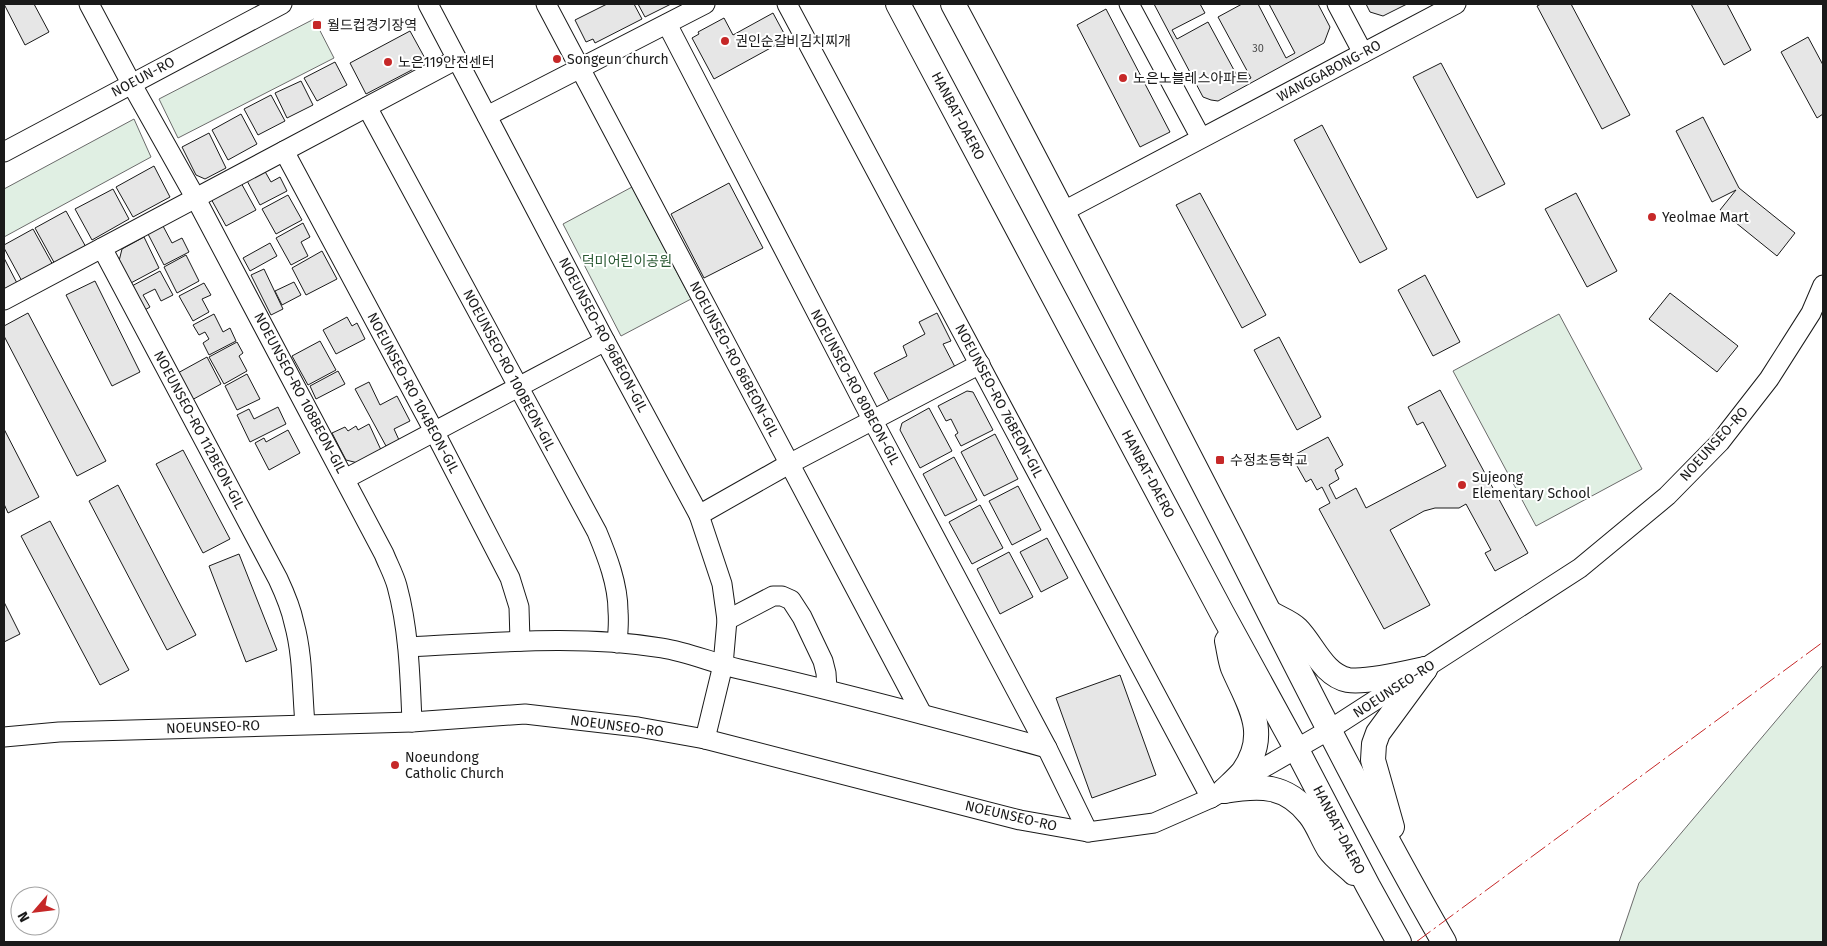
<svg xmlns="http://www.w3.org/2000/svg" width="1827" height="946" viewBox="0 0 1827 946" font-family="'Fira Sans','Noto Sans KR',sans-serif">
	<rect width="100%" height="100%" fill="#fff"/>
	<g fill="#e0efe3" stroke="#6a6a6a">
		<path d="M314,19L334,58L178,138L159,99Z"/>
		<path d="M134,119L151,157L4,237V189Z"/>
		<path d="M632,187L691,299L621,336L563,224Z"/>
		<path d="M1559,314L1642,469L1536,526L1453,371Z"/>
		<path d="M1823,665V942H1619L1639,883Z"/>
	</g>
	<g fill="#e6e6e6" stroke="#1a1a1a">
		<path d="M4,4H34L49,32L25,45Z"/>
		<path d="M607,4H634L642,19L595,43L593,39L586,42L575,20Z"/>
		<path d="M638,4H671L645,17Z"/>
		<path d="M1154,4H1200L1205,13L1172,30L1177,39L1208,22L1241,83L1251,78L1218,17L1242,4H1258L1286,58L1295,53L1269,4H1318L1330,27L1324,43L1218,101L1211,100L1203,97Z"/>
		<path d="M1366,4H1407L1383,16L1370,12Z"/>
		<path d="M1541,4H1571L1630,115L1602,129L1537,6Z"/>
		<path d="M1691,4H1727L1751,50L1724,65Z"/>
		<path d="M1106,9L1170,132L1140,147L1077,25Z"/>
		<path d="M773,13L787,39L714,79L692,38L699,34L698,32L724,18L733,35Z"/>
		<path d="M410,31L427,62L366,94L350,63Z"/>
		<path d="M1808,37L1823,65V114L1817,118L1781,52Z"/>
		<path d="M335,62L347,85L317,101L304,78Z"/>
		<path d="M1441,63L1505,184L1477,198L1413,77Z"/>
		<path d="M301,81L313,105L287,118L275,93Z"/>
		<path d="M271,95L285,121L258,135L244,109Z"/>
		<path d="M241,114L257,144L228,160L212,130Z"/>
		<path d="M1703,117L1739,188L1795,233L1777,256L1720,210L1736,190L1712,202L1676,131Z"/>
		<path d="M1322,125L1387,249L1360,263L1294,140Z"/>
		<path d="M209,133L226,168L205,179L196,175L182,147Z"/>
		<path d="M154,166L170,197L133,217L116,187Z"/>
		<path d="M263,168L271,182L280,177L287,191L260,205L245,177Z"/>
		<path d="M240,181L256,210L226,226L210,197Z"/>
		<path d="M729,183L763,248L704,278L671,214Z"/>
		<path d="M113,189L129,219L92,240L75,209Z"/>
		<path d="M1200,193L1266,315L1242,328L1176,205Z"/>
		<path d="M1576,193L1617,271L1587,287L1545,209Z"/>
		<path d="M288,195L302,220L276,234L262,209Z"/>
		<path d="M66,211L87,249L56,266L35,228Z"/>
		<path d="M303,223L310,237L301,242L308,256L291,265L276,238Z"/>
		<path d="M163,226L172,243L182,238L189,252L164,265L148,234Z"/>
		<path d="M33,229L54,267L23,283L4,248V245Z"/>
		<path d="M144,237L159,268L129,284L118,265L122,249Z"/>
		<path d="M270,243L277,256L250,271L243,258Z"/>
		<path d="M322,251L337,279L306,295L292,268Z"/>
		<path d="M186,255L199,281L177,293L164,267Z"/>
		<path d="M4,258L18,285L4,293Z"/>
		<path d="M264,269L283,309L271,315L251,275Z"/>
		<path d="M160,271L173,295L161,301L155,289L143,295L150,307L143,311L130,287Z"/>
		<path d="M1425,275L1460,342L1433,356L1398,290Z"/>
		<path d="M95,281L140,372L112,386L66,295Z"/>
		<path d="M294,282L301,295L282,305L275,291Z"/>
		<path d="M204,283L211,295L202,299L209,312L193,321L179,296Z"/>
		<path d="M1670,293L1738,346L1717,372L1649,319Z"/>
		<path d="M28,313L106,461L77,476L4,336V326Z"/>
		<path d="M937,313L951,341L943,344L955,367L889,401L874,373L907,356L903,346L925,334L919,322Z"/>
		<path d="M214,314L223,332L230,328L236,341L209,355L203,343L209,339L205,332L199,335L193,325Z"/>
		<path d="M347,317L352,326L357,323L365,339L336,354L323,330Z"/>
		<path d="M1279,337L1321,417L1297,430L1254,350Z"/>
		<path d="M320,341L336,370L308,385L292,356Z"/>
		<path d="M237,342L243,353L239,356L247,371L224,384L209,357Z"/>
		<path d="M207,357L221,384L190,401L176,374Z"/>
		<path d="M338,371L345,384L316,399L310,386Z"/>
		<path d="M247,374L260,399L237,410L225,386Z"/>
		<path d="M369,382L380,405L397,396L410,421L394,429L399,440L386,446L355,389Z"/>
		<path d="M1440,390L1528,553L1495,571L1485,553L1491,550L1466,504L1459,508H1435L1424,511L1390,530L1430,605L1384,629L1319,509L1330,503L1322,487L1317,490L1311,479L1306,482L1297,466L1302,464L1296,454L1328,437L1343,465L1335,470L1339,479L1329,485L1336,499L1356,488L1366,508L1446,466L1423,422L1417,425L1408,407Z"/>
		<path d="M967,391L973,392L993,430L961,446L955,435L958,433L951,419L946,421L938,406Z"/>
		<path d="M278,407L286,424L250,442L237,415L249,409L254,419Z"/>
		<path d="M929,408L952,451L920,468L900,430L902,423Z"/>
		<path d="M369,424L381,450L358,463L346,460L332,433L345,427L348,431L356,426L358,430Z"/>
		<path d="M4,429L39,497L8,513L4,504Z"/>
		<path d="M288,430L300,453L269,470L255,443L264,438L266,442Z"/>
		<path d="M995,434L1018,479L984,496L961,452Z"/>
		<path d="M183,450L230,539L203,553L156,464Z"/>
		<path d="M954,457L977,500L945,516L923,474Z"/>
		<path d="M118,485L196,635L167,650L89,501Z"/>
		<path d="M1018,486L1041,530L1012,545L989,501Z"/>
		<path d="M980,505L1003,548L972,564L949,522Z"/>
		<path d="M50,521L129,670L100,685L21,536Z"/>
		<path d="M1047,538L1068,578L1041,592L1020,552Z"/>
		<path d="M1009,552L1033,597L1000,614L977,569Z"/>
		<path d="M239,554L277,650L246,662L209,566Z"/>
		<path d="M4,602L20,634L4,642Z"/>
		<path d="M1120,675L1156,775L1092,798L1056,698Z"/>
	</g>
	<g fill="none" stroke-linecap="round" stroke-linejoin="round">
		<g stroke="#1a1a1a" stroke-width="21">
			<g id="minor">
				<path d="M89,4L131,83L195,197L384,554C388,564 394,575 397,586C409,630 410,676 412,722"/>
				<path d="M428,4L605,341L699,515L722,584L727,620L723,665L705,739"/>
				<path d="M546,4L922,714"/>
				<path d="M787,4L1211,798"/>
				<path d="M1129,4L1201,138"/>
				<path d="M1337,4L1363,53"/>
				<path d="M667,24L873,421L1047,748L1088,832"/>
				<path d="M367,107L597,532C607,556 618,584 618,611C619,622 618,633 617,643"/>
				<path d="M487,116L705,4"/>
				<path d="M284,151L434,431L510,578L519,607L520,641"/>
				<path d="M4,152L282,4"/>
				<path d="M1064,211L1456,4"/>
				<path d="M102,248L278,579C285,594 291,608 294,623C303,655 302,691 305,724"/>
				<path d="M4,300L457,59"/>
				<path d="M345,479L605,341"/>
				<path d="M699,515L789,464L980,364"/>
				<path d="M727,620L773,596H782L791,600L802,617L823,661L826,673L827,689"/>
				<path d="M408,647C492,643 578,634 662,648C688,652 713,663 739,669C842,692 945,720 1047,748"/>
				<path d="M4,737L59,732L412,722L525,714L638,727L705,739L1020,820L1088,832L1154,823L1211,798L1329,730L1580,568L1667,496L1720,442L1769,379L1811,313L1823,285"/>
			</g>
		</g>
		<g stroke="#1a1a1a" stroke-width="26">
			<g id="major">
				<path d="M898,4L1222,613L1297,750L1368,886L1399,942"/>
				<path d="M953,4C1048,181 1139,359 1231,537C1300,673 1368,810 1444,942"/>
				<path d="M1270,613C1278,618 1290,622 1297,629C1313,645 1323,675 1348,680C1365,683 1407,673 1425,669"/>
				<path d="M1224,791C1230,785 1237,779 1243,772C1271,733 1248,703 1233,668C1230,660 1229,650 1227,641"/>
				<path d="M1224,791C1260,785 1286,784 1310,815C1318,825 1322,838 1329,849C1335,858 1346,865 1354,873"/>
				<path d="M1392,827L1373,760L1374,744L1378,733L1425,669"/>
			</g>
		</g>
		<use href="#minor" stroke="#fff" stroke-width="19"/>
		<use href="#major" stroke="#fff" stroke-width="24"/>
		<path stroke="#c62828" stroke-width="1" stroke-dasharray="18 4 2.5 4" stroke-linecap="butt" d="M1416,942L1823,642"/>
	</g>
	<g fill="#c62828" stroke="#fff" stroke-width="2">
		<rect x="312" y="20" width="10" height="10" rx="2.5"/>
		<circle cx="725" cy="41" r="5"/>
		<circle cx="557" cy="59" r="5"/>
		<circle cx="388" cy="62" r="5"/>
		<circle cx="1123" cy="78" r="5"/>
		<circle cx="1652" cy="217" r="5"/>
		<rect x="1215" y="455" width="10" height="10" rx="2.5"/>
		<circle cx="1462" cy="485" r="5"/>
		<circle cx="395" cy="765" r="5"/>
	</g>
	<g text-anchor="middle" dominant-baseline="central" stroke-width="4" stroke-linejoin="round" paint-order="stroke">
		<g font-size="11" fill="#4d4d4d">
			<text x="1258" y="48">30</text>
		</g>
		<g font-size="14" fill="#1a1a1a" stroke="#fff" text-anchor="start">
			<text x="327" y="25">월드컵경기장역</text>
			<text x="735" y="41">권인순갈비김치찌개</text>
			<text x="567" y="59">Songeun church</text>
			<text x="398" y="62">노은119안전센터</text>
			<text x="1133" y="78">노은노블레스아파트</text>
			<text x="1662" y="217">Yeolmae Mart</text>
			<text x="1230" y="460">수정초등학교</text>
			<text x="1472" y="477">Sujeong<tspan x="1472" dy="16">Elementary School</tspan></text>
			<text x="405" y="757">Noeundong<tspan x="405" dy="16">Catholic Church</tspan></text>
		</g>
		<g font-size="14" fill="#1a1a1a" stroke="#fff">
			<text transform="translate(1329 71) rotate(-28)">WANGGABONG-RO</text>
			<text transform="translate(143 77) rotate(-28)">NOEUN-RO</text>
			<text transform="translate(958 116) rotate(62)">HANBAT-DAERO</text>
			<text transform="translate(603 335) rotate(62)">NOEUNSEO-RO 96BEON-GIL</text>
			<text transform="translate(734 359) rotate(62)">NOEUNSEO-RO 86BEON-GIL</text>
			<text transform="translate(509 370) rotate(62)">NOEUNSEO-RO 100BEON-GIL</text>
			<text transform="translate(855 387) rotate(62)">NOEUNSEO-RO 80BEON-GIL</text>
			<text transform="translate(300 393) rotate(62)">NOEUNSEO-RO 108BEON-GIL</text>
			<text transform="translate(413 393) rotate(62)">NOEUNSEO-RO 104BEON-GIL</text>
			<text transform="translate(999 401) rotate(62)">NOEUNSEO-RO 76BEON-GIL</text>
			<text transform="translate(199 430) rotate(62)">NOEUNSEO-RO 112BEON-GIL</text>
			<text transform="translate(1714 444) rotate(-48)">NOEUNSEO-RO</text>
			<text transform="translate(1148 474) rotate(62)">HANBAT-DAERO</text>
			<text transform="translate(1394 689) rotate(-33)">NOEUNSEO-RO</text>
			<text transform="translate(617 726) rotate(7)">NOEUNSEO-RO</text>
			<text transform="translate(213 727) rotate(-2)">NOEUNSEO-RO</text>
			<text transform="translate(1011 816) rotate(13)">NOEUNSEO-RO</text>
			<text transform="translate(1339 830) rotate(63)">HANBAT-DAERO</text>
		</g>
		<g font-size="14" fill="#2b5a34" stroke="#fff">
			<text x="627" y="261">덕미어린이공원</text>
		</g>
	</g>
	<rect width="1827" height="946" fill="none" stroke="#1a1a1a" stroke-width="10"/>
	<g transform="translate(35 911) rotate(242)"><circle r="24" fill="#ffffff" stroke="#a3a3a3"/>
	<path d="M0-4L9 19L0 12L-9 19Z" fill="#c62828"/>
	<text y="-8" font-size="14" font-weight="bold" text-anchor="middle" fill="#1a1a1a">N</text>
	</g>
</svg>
